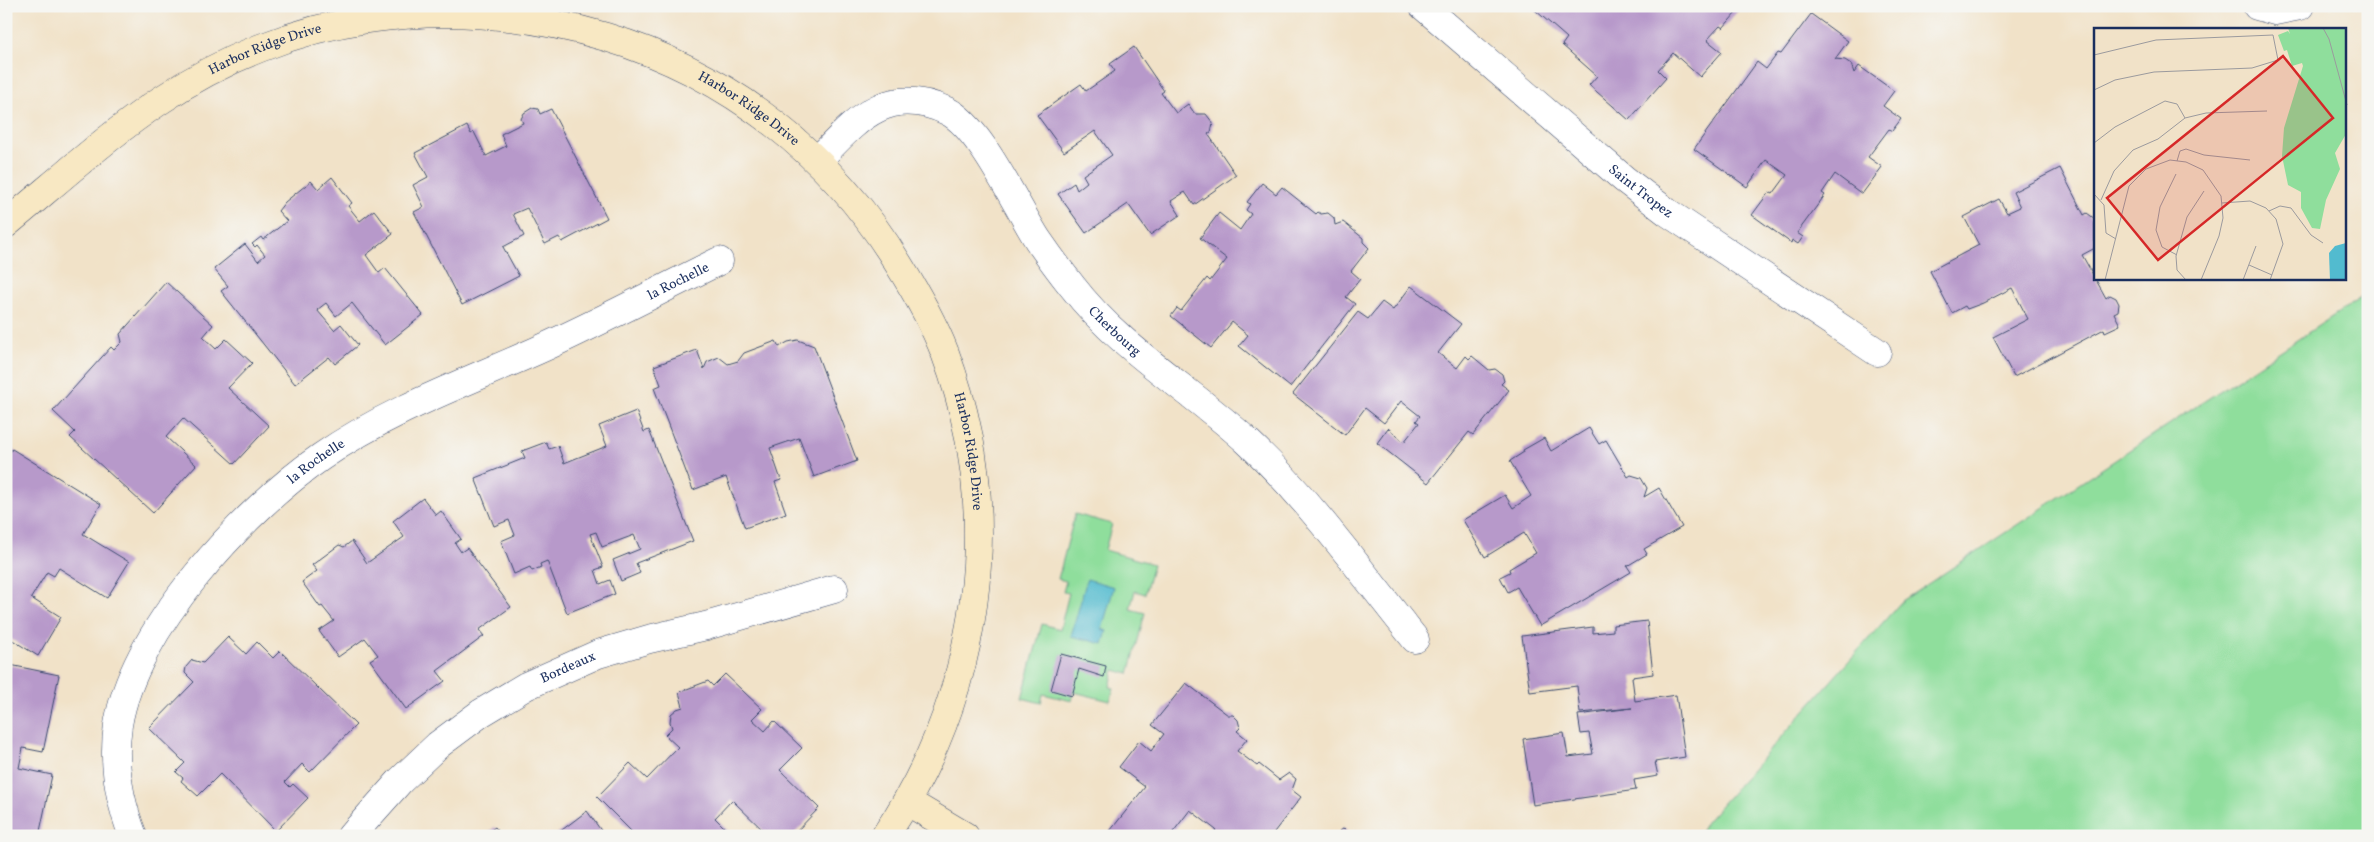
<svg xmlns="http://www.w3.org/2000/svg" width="2374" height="842" viewBox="0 0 2374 842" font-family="Vollkorn,serif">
	<rect width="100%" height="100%" fill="#f6f6f2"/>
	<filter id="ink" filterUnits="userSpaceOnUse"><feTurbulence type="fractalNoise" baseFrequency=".02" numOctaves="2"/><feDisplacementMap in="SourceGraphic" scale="10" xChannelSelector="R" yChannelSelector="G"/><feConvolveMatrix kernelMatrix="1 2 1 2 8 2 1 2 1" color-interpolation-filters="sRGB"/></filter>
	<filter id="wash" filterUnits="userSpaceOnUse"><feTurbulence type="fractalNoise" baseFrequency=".0096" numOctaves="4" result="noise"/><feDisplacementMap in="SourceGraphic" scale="20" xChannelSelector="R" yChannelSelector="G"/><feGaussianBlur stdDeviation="1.12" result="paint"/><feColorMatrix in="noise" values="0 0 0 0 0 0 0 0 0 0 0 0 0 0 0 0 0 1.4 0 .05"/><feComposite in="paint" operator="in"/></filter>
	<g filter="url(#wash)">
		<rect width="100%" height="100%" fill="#f1e2c8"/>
		<g fill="#8fde9c" stroke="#55867d">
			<path d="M2368,293V836H1698L1706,822L1902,601Z"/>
			<path d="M1075,514L1112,524L1105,550L1153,564L1145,594L1135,591L1130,609L1145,613L1129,674L1114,670L1110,687L1114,688L1110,701L1074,692L1072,701L1043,694L1041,703L1022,698L1042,624L1060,629L1069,593L1063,592L1066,581L1058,579Z"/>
		</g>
		<path fill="#52bbcf" stroke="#367596" d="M1087,579L1114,587L1102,629L1107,631L1103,644L1071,636Z"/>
		<g id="blocks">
			<g fill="#b799ca">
				<path d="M1538,6H1742L1723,28L1720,26L1707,40L1722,52L1700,77L1673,53L1658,70L1666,78L1629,120L1589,85L1597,76L1562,45L1567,38L1535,10Z"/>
				<path d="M1811,14L1848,41L1835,59L1845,60L1851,64L1854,73L1859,66L1894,91L1883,106L1901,119L1892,131L1889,129L1868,157L1882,167L1862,194L1835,174L1822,193L1825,195L1797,233L1803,237L1798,244L1792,240L1791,243L1752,215L1769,192L1773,194L1787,175L1766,160L1747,187L1694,149L1757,62L1766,69L1778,53L1781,54Z"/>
				<path d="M1134,47L1164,91L1161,93L1176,113L1188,104L1195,114H1206L1213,123L1211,132L1208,134L1236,175L1194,205L1185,192L1171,201L1180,215L1150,235L1128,204L1086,233L1058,194L1074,183L1077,190L1087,182L1083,175L1112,155L1095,131L1064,152L1037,115L1081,84L1086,91L1115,71L1110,64Z"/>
				<path d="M532,108L538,109L540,114L551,109L607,218L562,242L559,237L545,244L527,208L513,214L524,236L503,247L519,276L462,305L414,212L424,207L413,185L428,177L415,153L467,126L471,134L474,132L486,156L506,146L501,134L523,123L521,119L524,113Z"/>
				<path d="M2060,168L2084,215L2087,213L2095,219V248L2082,255L2106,298L2110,295L2116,298L2119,304L2118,311L2114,313L2120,325L2105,332L2104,329L2014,377L1993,337L2028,319L2012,288L1983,303L1967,309L1965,306L1952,313L1930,271L1979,245L1964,217L1999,199L2007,213L2020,207L2013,192Z"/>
				<path d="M332,177L352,203L348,206L360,221L374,210L393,234L366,255L379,273L385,268L423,315L385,345L352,303L336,316L326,303L317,310L334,330L341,324L358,345L335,364L329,357L295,384L221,291L228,286L214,269L245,244L258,261L265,255L257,245L255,247L252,244L261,237L263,240L287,221L278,211L285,202L311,181L318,189Z"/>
				<path d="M1262,183L1276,194L1282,187L1316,214L1318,212L1321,214L1328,213L1334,218L1335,225L1343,222L1363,238V242L1369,248L1351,271L1360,279L1346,297L1355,304L1290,387L1239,346L1248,335L1232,322L1211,348L1171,316L1177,308L1181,311L1207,278L1210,281L1227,259L1200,238L1219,213L1240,230L1251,214L1246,210L1250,204L1247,202Z"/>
				<path d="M166,282L213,325L203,337L216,349L226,339L252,363L228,388L269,426L234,464L183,418L166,437L196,465L153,513L70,437L75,432L53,411L111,347L114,350L122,342L120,334Z"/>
				<path d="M1411,286L1461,324L1438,353L1457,368L1466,356L1469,359L1472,356L1489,370L1495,369L1502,374L1504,381L1501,384L1509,390L1473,435L1469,432L1428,483L1377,443L1388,428L1404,442L1419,423L1416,421L1420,416L1401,401L1384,423L1365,408L1345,435L1293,394L1358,312L1368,319L1382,302L1393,310Z"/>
				<path d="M798,340L814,346L857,461L814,477L799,438L770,448L781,480L775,482L786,513L745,528L726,477L693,490L654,388L661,385L654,366L697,350L704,369L707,362L719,357L728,364L738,361L744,353L776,341L779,347L788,342Z"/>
				<path d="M636,411L644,432L649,430L693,541L636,563L640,573L621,581L613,560L640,549L634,535L602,547L596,532L590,534L603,567L595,570L600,584L610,580L615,594L567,613L547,561L540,564L541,567L532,571L530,567L514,574L501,541L515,535L509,520L494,526L475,478L525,458L522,451L546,442L549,449L558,446L564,463L607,446L599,426Z"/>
				<path d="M1589,428L1599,444L1606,440L1628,477L1631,475L1641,478L1647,488L1644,497L1659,488L1682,527L1644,549L1647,554L1627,566L1631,572L1540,626L1517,587L1508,592L1500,577L1510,572L1509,569L1536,553L1524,533L1485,557L1463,520L1505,495L1513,508L1531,496L1510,461L1524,452L1523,450L1544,438L1551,451Z"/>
				<path d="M12,449L101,504L83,534L129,562L107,598L59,568L54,576L47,572L31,598L61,617L38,656L6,636V458Z"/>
				<path d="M423,498L436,515L441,511L461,539L455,543L461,552L467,548L511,607L479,630L484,636L437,671L445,681L406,709L370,660L378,655L365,638L338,657L319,631L334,621L322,606L320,607L302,582L317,571L312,565L339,545L344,547L352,541L367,563L404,537L393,521Z"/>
				<path d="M1647,621L1653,674L1632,677L1635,701L1676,695L1685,757L1655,762L1658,776L1634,780L1636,790L1533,805L1523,739L1564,733L1568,757L1593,754L1589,733L1581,734L1578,715L1632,708L1580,713L1577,686L1530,692L1522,636L1593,627V633L1613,631V625Z"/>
				<path d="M228,637L246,654L257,642L273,658L280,651L356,725L310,772L302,764L285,782L290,787L293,784L308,798L276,831L220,774L198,796L181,781L183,778L176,772L185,763L149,728L194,682L185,673L186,667L192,660L203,663Z"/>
				<path d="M1061,654L1106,666L1104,677L1079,669L1072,696L1051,690Z"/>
				<path d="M10,665L59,675L43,752L23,748L19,768L52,775L39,836L6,834V675L8,676Z"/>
				<path d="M725,674L762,709L752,719L765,731L774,721L802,748L780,770L819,808L792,836H769L732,800L715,818L733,836H636L597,797L630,763L647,779L678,747L665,735L672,728L670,722L671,714L677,709L683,707L679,692L708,681L713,686Z"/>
				<path d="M1186,683L1228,715H1233L1238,720L1240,728L1237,731L1247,739L1237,751L1257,766L1259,764L1279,780L1289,773L1296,779L1292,790L1301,797L1271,836H1212L1216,830L1190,810L1170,836H1117L1110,831L1145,787L1119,767L1139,741L1151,751L1164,734L1152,725Z"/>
				<path d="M587,811L605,836H554Z"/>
				<path d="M495,827L502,836H483Z"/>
				<path d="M1344,828L1350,836H1334Z"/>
			</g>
		</g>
	</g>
	<g filter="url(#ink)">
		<use href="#blocks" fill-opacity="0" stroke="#3b4a6e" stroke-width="1"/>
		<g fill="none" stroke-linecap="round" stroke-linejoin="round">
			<g stroke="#3b4a6e" stroke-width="29">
				<g id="street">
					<path id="s1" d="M1423,6L1624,179L1667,212L1877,352"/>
					<path d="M2257,6L2275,11L2300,6"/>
					<path id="s2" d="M818,160C856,121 886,83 947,111C980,126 1017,208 1038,240C1049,256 1060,271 1072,286C1120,349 1189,388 1247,441C1310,500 1361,572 1415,639"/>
					<path id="s3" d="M133,836C119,800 112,764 118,725C133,630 244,510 321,457C387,411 464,383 536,351C598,323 658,291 719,261"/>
					<path id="s4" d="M351,836L400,781L438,745L481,713L526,686L598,654L649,639L706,626L834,589"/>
				</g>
			</g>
			<g stroke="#3b4a6e" stroke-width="29">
				<g id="secondary">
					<path id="s5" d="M6,224C57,182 107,136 161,100C222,59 296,29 368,19C449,7 528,14 606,37C729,74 833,155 899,265C917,294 933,322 945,353C1006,515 980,694 885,836"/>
					<path d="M908,802L965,836"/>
				</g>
			</g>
			<use href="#street" stroke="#fff" stroke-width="28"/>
			<use href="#secondary" stroke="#f8e8c3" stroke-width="28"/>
		</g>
	</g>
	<g text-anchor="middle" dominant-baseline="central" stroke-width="4" stroke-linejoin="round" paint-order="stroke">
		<g font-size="14" fill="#1b2f5e" stroke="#f6f6f2">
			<text stroke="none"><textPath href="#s5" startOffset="315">Harbor Ridge Drive</textPath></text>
			<text stroke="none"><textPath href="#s5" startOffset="824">Harbor Ridge Drive</textPath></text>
			<text stroke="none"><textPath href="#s1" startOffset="286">Saint Tropez</textPath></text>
			<text stroke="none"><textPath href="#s3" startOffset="855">la Rochelle</textPath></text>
			<text stroke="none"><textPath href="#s2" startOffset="430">Cherbourg</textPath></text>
			<text stroke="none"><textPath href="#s5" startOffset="1244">Harbor Ridge Drive</textPath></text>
			<text stroke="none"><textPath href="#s3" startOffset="450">la Rochelle</textPath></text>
			<text stroke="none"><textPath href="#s4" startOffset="278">Bordeaux</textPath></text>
		</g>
	</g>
	<g transform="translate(2094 28)">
		<rect width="252" height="252" fill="#f1e2c8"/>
		<path d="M194,0H252V106L241,125L246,141L232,172L226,201L218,200L207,180V164L194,157L188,128L190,100L209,38L208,35L198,38L193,22L190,23L184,7L194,3L196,6Z" fill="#8fde9c"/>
		<path d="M252,215V252H236L235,225L241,218Z" fill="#52bbcf"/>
		<path fill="none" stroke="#9b9a9e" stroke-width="1" d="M229,0L235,11L253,77M0,27L62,12L179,7L184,32L158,40L60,44L21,52L0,62M0,115L21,99L71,73L83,76L91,90M83,133L86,123L92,121L110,127L156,132M82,146L66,179L62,202L68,219L83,227M0,166L10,177L12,205L22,211M7,172L20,143L39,122L64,111L91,90L112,85L173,83M128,175L156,173L172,180L182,191L189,216L176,252M175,183L186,178L197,180L217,207L229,215M155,237L178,247M11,252L35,158L52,141L76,132L92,134L109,142L127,168L129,190L125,208L107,252M92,252L83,242L82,228L93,189L110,163M149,252L162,218"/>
		<path fill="#d62828" fill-opacity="0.15" stroke="#d62828" stroke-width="2.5" d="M189,28L239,90L64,232L13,170Z"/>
		<rect width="252" height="252" fill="none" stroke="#1b2f5e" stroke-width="2.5"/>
	</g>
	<rect width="2374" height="842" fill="none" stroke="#f6f6f2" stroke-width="25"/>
</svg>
